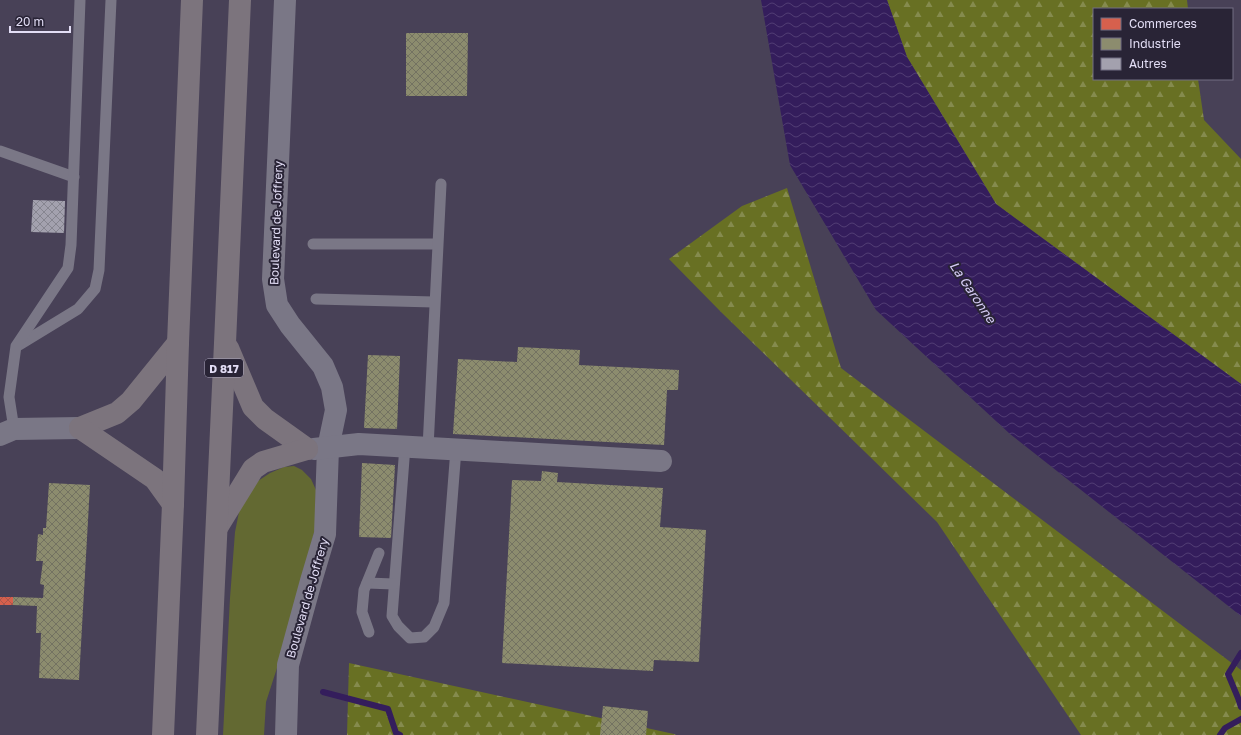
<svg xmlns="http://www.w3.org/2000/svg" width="1241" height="735" viewBox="0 0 1241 735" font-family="'Golos Text',sans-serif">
	<defs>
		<pattern id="forest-firs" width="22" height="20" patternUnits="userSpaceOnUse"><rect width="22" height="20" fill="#687023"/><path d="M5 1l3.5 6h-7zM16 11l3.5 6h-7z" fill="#858b4e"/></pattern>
		<pattern id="water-waves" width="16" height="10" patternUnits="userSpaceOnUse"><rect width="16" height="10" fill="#341d5c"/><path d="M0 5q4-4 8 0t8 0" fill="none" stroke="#513d74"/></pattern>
		<pattern id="shops-cross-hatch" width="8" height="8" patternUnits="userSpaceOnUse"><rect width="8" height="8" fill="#d6604d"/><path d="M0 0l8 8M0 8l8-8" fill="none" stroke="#aa574c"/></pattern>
		<pattern id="industry-cross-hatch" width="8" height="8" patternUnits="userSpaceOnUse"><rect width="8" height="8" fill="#8c8c6e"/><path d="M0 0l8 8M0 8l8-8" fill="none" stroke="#737261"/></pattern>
		<pattern id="building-cross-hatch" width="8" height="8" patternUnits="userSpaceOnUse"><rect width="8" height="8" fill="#a3a1ae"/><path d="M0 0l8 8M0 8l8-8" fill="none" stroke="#868590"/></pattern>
	</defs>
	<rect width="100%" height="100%" fill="#484157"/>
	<path fill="#636932" d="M294,466L302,470L311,479L316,490L315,529L288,634L266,702L264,735H223L230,598L235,532L240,507L258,481L270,473L284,467Z"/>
	<g fill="url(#forest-firs)">
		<path d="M887,0H1187L1188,9H1094V79H1198L1204,120L1241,159V384L996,204L907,57Z"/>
		<path d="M787,188L841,368L1241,670V735H1081L937,522L721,312L669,259L742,206Z"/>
		<path d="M349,663L674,734L676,735H347Z"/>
	</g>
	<path fill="url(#water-waves)" d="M761,0H887L907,57L996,204L1241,384V616L1010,434L876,310L790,165Z"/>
	<rect fill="url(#shops-cross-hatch)" x="0" y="597" width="13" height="8"/>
	<g fill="url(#industry-cross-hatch)">
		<path d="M406,33H468L467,96H406Z"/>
		<path d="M518,347L580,350L579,365L679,370L678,390H667L664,445L453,434L458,359L517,362Z"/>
		<path d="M368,355L400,356L397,429L364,428Z"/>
		<path d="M362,463L395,465L391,538L359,537Z"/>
		<path d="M542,471L558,473L557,482L663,488L660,527L706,530L699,662L654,660L653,671L502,663L512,480L541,481Z"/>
		<path d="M49,483L90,485L79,680L39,678L41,633H36L37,606L13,605V597L43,598L44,585L40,584L43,561H36L38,534L43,535V528H46Z"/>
		<path d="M603,706L648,711L646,735H600Z"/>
	</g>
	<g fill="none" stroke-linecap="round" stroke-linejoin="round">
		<g stroke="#341d5c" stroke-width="6">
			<path d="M1241,653L1228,674L1238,698L1241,707"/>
			<path d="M323,692L388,709L396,733L400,735"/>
			<path d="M1220,735L1225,728L1241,719"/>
		</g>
	</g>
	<path fill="url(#building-cross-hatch)" d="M33,200L65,201L64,233L31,232Z"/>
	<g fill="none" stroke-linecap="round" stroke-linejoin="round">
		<g stroke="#7a7786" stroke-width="11">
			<path d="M0,151L74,177"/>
			<path d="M313,244H437"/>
			<path d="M316,299L434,302"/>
			<path d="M19,345L78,309L95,289L99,270L111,0"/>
			<path d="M14,429L9,397L16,346L68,268L71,245L80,0"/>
			<path d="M405,446L392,616L398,626L410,638L424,637L434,627L444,603L456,449"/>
			<path d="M428,448L441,184"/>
			<path d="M367,583L394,584"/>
			<path d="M369,632L362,612L364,590L379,553"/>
		</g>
		<g stroke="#7a7786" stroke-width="22">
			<path d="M285,0L273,279L277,305L290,325L323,366L332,387L336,410L328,448L325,534L311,581L288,665L286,735"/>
			<path d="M0,435L14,429L80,428"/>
			<path d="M314,449L359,444L661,461"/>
		</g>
		<g stroke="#7c747d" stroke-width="22">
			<path d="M228,348L253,407L265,419L307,449"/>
			<path d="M80,428L117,413L131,401L178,343"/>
			<path d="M80,428L155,479L173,504"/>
			<path d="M218,526L253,469L263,462L307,449"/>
			<path d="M163,735L173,504L178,343L192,0"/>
			<path d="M207,735L225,343L240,0"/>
		</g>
	</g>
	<g text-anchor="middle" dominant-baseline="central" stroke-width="4" stroke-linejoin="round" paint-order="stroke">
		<rect fill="#292436" stroke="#aba6bc" stroke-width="1" x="205" y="359" width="38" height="18" rx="3"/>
		<g font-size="11" font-weight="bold" fill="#e3def6">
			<text x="224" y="368">D 817</text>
		</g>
		<g font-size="12" fill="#e3def6" stroke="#292436">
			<text transform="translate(276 223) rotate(-88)">Boulevard de Joffrery</text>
			<text transform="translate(307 598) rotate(-74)">Boulevard de Joffrery</text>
		</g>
		<g font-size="13" font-style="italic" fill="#d5ccf5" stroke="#292436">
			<text transform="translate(973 292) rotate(56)">La Garonne</text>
		</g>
	</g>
	<rect x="1093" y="8" width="140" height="72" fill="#292436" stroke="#736e83"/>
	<rect x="1101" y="18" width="20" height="12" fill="#d6604d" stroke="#736e83"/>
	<text x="1129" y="28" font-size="12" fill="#e3def6">Commerces</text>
	<rect x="1101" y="38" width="20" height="12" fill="#8c8c6e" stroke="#736e83"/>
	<text x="1129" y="48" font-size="12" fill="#e3def6">Industrie</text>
	<rect x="1101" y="58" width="20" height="12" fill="#a3a1ae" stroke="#736e83"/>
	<text x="1129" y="68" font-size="12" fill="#e3def6">Autres</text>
	<path d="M10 26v6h60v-6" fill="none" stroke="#e3def6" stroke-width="2"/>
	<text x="16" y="26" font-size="12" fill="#e3def6" stroke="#292436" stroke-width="3" paint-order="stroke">20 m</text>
</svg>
